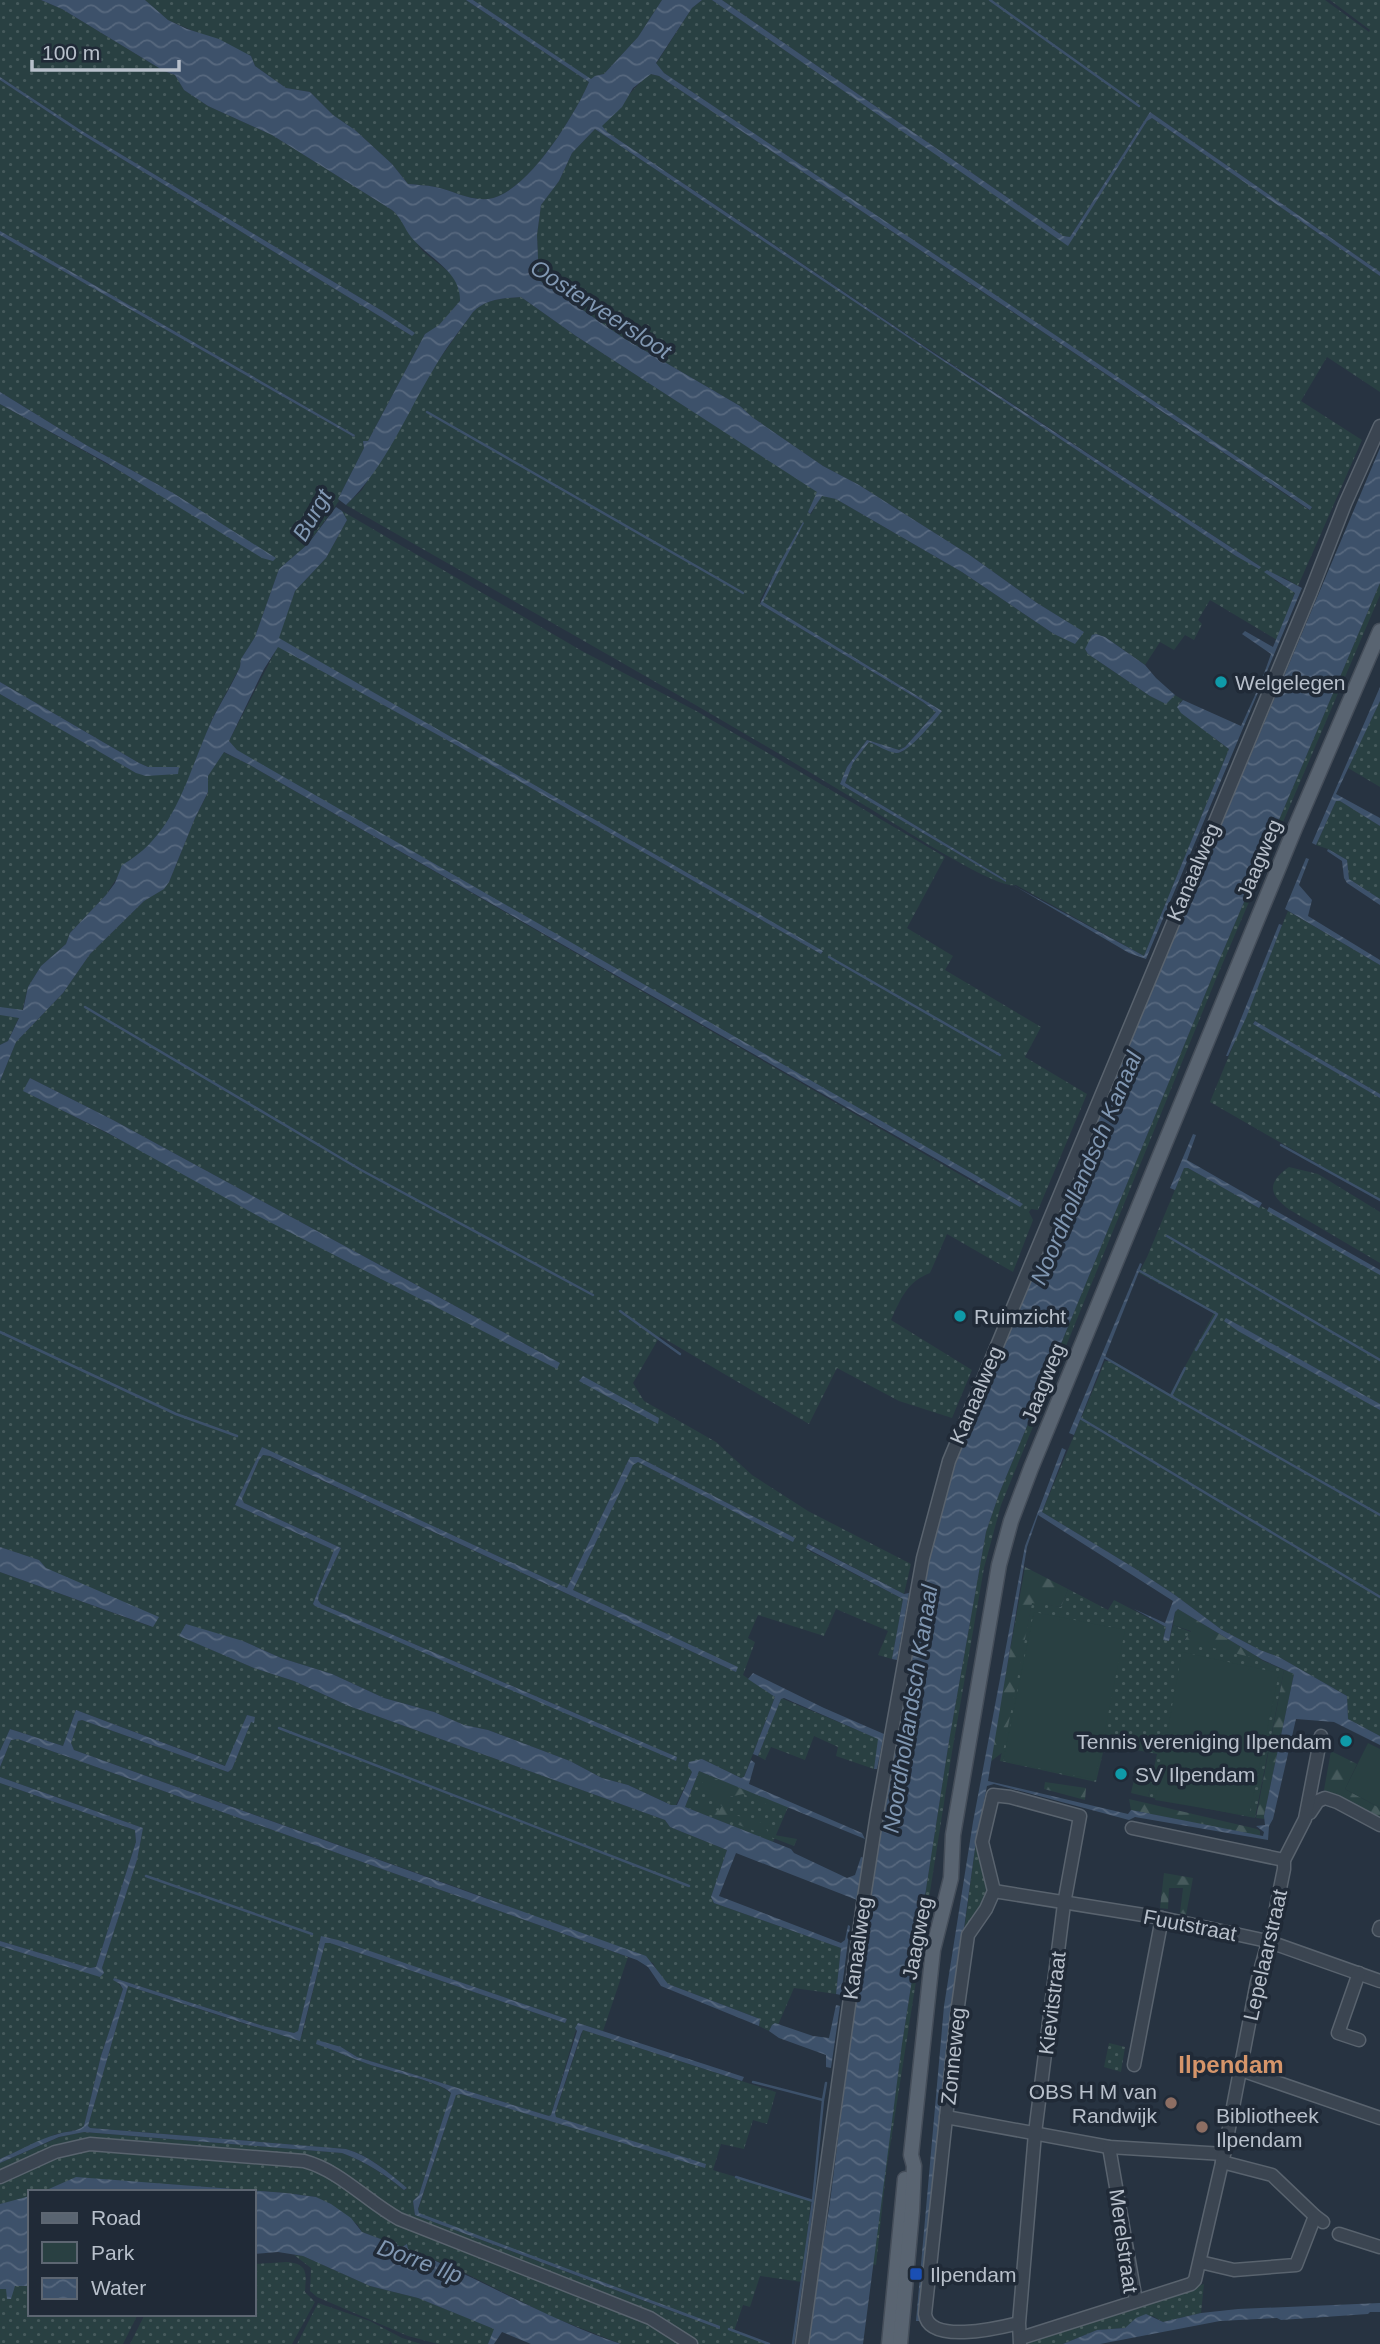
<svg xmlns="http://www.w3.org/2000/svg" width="1380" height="2344" viewBox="0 0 1380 2344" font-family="Helvetica,sans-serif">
	<defs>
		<pattern id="green-dots" width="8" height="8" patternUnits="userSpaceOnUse" patternTransform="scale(1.75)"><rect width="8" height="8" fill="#294042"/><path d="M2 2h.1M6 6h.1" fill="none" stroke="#465a5c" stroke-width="1.8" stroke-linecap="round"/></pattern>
		<pattern id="forest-firs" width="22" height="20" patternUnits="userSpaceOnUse" patternTransform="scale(1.75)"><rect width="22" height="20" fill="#294042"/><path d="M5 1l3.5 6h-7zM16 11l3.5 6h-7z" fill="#465a5c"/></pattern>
		<pattern id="water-waves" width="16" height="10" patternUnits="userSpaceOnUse" patternTransform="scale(1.75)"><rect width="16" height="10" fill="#3d516a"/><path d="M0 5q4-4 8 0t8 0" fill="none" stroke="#57687e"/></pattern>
	</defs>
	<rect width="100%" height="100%" fill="#273341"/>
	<g fill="url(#green-dots)" fill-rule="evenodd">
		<path d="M0,0H41L62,9L164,71L175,75L184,90L208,106L272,135L392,210C403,219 412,238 422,250C432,261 468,279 460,300C459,304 452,309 450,313C443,322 435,330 425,334L368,441L363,443L364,448L338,499L339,501L308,544L279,569L255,637L241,659L240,667L212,719L183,793L167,824L147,849L134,860L127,862L106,895L70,933L66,944L41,966L28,987L22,1011L12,1032L8,1041L0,1045V694L137,773L179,768L148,767L139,763L0,682V404L275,558L173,493L86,445L0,392V235L354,437L355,435L0,231V80L83,135L412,336L384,312L82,131L0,77Z"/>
		<path d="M145,0H466L589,82C575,115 526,195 488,199C469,201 452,190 435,187C426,185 417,185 408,184L392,164L355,130L333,115L310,92L286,88L255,66L251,56L168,20Z"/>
		<path d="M473,0H662L638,37L604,74L596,76L591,80Z"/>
		<path d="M702,0H712L1068,245L1147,121L1152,118L1380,276V392L1327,357L1301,401L1362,440L1298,586L1283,577L1274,580L1295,592L1277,640L1210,600L1198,620L1202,624L1194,640L1185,635L1174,650L1160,642L1145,665L1105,637L1096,634L1085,649L1088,654L1150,696L1166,703L1175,695L1183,700L1179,703L1214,738L1229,749L1144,956L1016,885C997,891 888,819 864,805C694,701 519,605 346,505L362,490L436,364L473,312C485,299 505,298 521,297L576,336L818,492L808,513L811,514L822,495L836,499L962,572L1054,634L1083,632L1037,603L971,556L859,485L823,466L752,417L740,406L625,339L539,280L537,235L541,205L559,181L572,153L595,129L1236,556L1261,567L920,343L607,132L601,126C619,109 631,89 650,74L659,76L1309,510L1312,508L664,73L656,64L692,8ZM803,522L762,602L942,711L902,752L896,753L869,742L853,763L845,783L1006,880V882L840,784L847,767L867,740L898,750L905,747L936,712L923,702L760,604V600Z"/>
		<path d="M722,0H1325L1369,32L1370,30L1330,0H1380V272L1150,112L1070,237L1063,236Z"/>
		<path d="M342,511L582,651L698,712L945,857L907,928L953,956L945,970L1041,1027L1025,1057L1087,1094L1038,1210L1031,1209L1029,1212L1033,1220L1013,1272L947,1234L930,1273C907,1282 901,1298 891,1320L972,1370L952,1418L899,1401L837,1368L809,1424L660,1336L633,1383L644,1401L716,1442L752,1475L808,1511L911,1564L904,1594L809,1544L806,1549L903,1599L892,1659L878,1655L888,1631L836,1609L824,1636L758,1615L748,1638L755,1642L743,1675L775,1697L744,1777L741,1778L702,1759L692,1772L676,1805H671L628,1785L602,1778L570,1761L488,1730L464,1725L434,1712L384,1698L332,1674L281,1658L243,1641L180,1636L254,1668L294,1681L349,1706L665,1820L670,1827L727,1850L711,1897L714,1903L841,1948L836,1994L794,1988L778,2025H772L769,2031L759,2026L760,2019L668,1984L661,1978L653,1963L481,1896L74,1750L71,1743L78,1721L82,1720L228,1772L232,1769L251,1721L247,1715L226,1766L76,1710L63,1746L10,1729L0,1751V1572L152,1627L46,1568L38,1560L0,1547V1081L16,1042L63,993L90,954L144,901L163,889L169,882L195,818L208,793V776L223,752L248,764L985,1189L1022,1203L237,751L229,741L278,646L458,746L821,954L823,952L278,638L295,591L326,558L347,520ZM30,1078L113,1120L560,1363L24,1091ZM262,1448L567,1588L630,1457H638L795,1538L792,1541L638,1462L633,1464L573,1590L737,1667L736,1672L269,1456L263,1455L259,1460L242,1499L244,1503L341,1548L319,1594L318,1600L321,1604L677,1757L313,1604L334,1550L235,1505Z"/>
		<path d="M1380,583V595L1216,979L1001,1505L984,1568L952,1752L886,2172L876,2265L872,2264L902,2044L949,1741L986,1532L999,1494L1218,963Z"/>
		<path d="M1380,701V787L1348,768Z"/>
		<path d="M1336,801H1340L1380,826V899L1349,879L1347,860L1328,849L1316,845Z"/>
		<path d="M1288,911L1380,965V1094L1255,1021L1253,1023L1380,1098V1200L1210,1102Z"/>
		<path d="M1289,1167L1318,1174L1380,1212V1263L1290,1210C1269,1195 1266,1183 1289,1167Z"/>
		<path d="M1184,1168H1188L1259,1208L1261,1206L1380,1274V1404L1227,1319L1224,1321L1380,1410V1736L1348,1719L1347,1696L1279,1657L1260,1650L1222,1630L1175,1595L1131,1566L1042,1512L1105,1361L1115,1362L1170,1394L1214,1313L1139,1273L1147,1257Z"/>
		<path d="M1068,1589L1108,1610L1114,1600L1166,1627L1163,1639L1169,1641L1173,1625L1191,1632L1184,1640L1257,1658L1284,1670L1255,1818L1148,1797L1157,1754L1105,1744L1096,1782L1000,1761L1032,1602L1061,1607Z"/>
		<path d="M781,1698L879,1739L874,1769L836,1756L838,1747L814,1736L805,1760L771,1747L765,1760L758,1756Z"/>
		<path d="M18,1739L628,1957L603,2031L578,2023L551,2115L549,2116L357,2057L341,2047L317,2043C334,2050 351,2058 368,2064C385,2070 443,2082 451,2094L419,2195L413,2201L415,2215L719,2329L419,2214L418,2210L456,2095L461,2094L705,2167L556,2117L555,2114L583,2030L776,2092L767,2124L753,2120L744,2149L721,2144L713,2170L811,2200L802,2282L760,2276L750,2307L743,2305L734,2331L768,2344H621L550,2316L453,2267L362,2232L357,2224L316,2197L286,2193L165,2184L164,2192H30V2314H138L123,2344H0V2163L60,2137L83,2132L342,2153C366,2162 384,2174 404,2190L407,2189C388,2172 371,2156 346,2149L90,2128L88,2126L128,1986L251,2026L302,2035L325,1943H330L565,2023L567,2019L327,1937H321L298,2032L293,2033L263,2026L114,1978L123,1989L101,2056L84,2126L81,2129L56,2134L0,2159V1946L94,1974L104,1973L102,1968L137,1860L143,1828L0,1777V1767L11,1740Z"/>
		<path d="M699,1771L788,1807L773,1842L685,1807Z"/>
		<path d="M0,1783L135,1830L136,1842L96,1967L90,1968L0,1941Z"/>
		<path d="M976,1841C980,1864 995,1884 980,1907C975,1916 969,1923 964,1931Z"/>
		<path d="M1109,2043L1125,2047L1121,2072L1104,2067Z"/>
		<path d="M294,2255L303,2256L370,2286L418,2298L495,2329L488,2344H438L408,2336L317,2297L310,2291L311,2268Z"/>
		<path d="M287,2262C309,2264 306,2274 305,2292L315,2302L292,2344H130L145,2314H254V2264Z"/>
		<path d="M1204,2284L1201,2313L1163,2322L1153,2316L1125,2328L1097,2330L1063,2344H1028L1033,2339Z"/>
		<path d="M318,2303L370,2321L402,2338L421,2344H392L391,2341L389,2344H297Z"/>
	</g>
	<g fill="url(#forest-firs)">
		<path d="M1025,1567L1068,1589L1061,1607L1032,1603L1003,1752L990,1762Z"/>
		<path d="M1178,1609L1263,1660L1184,1641L1191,1631L1173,1625L1175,1612Z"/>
		<path d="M1284,1670L1294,1673L1293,1679L1264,1816L1266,1819L1256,1818Z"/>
		<path d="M1331,1751L1357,1764L1345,1789L1380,1808V1817L1324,1790Z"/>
		<path d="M1136,1771L1153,1772L1148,1797L1131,1793Z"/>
		<path d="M701,1773L788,1807L785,1812L743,1794L729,1797L728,1813L763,1823L769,1834L797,1839L794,1846L689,1806L695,1804L719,1811L722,1806L710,1800L708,1786L698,1780Z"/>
		<path d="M1045,1782L1086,1788L1085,1800L1044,1789Z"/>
		<path d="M1129,1799L1257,1829L1260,1831V1836L1131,1810Z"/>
		<path d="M1164,1873L1193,1878L1186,1915L1180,1913L1183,1888H1169L1168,1909L1160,1908Z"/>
	</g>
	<g fill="#294042">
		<path d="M1034,1612L1125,1630L1095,1780L1003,1761Z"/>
		<path d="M1182,1652L1279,1673L1249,1816L1155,1800Z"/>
		<path d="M1368,1743L1380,1749V1808L1345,1789Z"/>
	</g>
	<g fill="url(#water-waves)" fill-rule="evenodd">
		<path d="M41,0H145L168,20L187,29L219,39L251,56L255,66L286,88L310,92L333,115L355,130L392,164L408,184C417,185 426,185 435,187C452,190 469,201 488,199C526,195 575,115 589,82L466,0H473L591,79L595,76L604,74L638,37L662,0H702L692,8L656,63L664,73L1312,507L1310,510L659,76L651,74L633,88L622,107L602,126L607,132L934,353L1261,567L1259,569L1236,556L595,129L572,153L559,181L541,205L537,235L539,280L625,339L740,406L752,417L823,466L859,485L971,556L1037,603L1084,632L1075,644L1054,634L962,572L836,499L822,496L810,514L808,512L817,492L576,336L521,297C505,298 485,299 473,312C461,329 447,346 436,365C407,412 386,467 346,505L338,499L364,448L363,441H368L425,334L439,325L460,301C461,271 428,258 411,237C404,228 401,217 392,210L272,135L208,106L184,90L175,75L164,71L62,9Z"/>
		<path d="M712,0H722L1063,236L1070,237L1150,112L1380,272V276L1152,118L1147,121L1068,246Z"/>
		<path d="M0,77L82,131L384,312L415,333L412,336L83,135L0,80Z"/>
		<path d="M0,231L355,435L354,437L0,235Z"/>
		<path d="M0,392L86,445L173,493L276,558L273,561L262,558L107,463L0,404Z"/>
		<path d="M1380,448V583L1218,963L999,1494L986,1532L949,1741L902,2044L863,2344H807L830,2202L868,1902L857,1900L736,1853L719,1896L841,1943L845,1940L848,1925L850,1926L841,1995L836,1994L841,1948L714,1903L711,1897L727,1850L670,1827L665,1820L349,1706L294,1681L254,1668L179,1636L186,1624L243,1641L281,1658L332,1674L384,1698L434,1712L464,1725L488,1730L570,1761L602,1778L628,1785L671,1805H677L692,1772L688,1766L689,1762L702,1759L741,1778L744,1777L751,1760L755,1763L749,1784L862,1833L865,1839L699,1771L685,1807L791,1849L794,1853L847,1878L855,1875L861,1857L865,1858L858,1893L869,1895L936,1523L969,1424Z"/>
		<path d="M336,507L342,511L347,520L326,558L295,591L279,638L823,951L821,954L458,746L278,647L264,669L229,741L237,750L977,1176L1023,1204L1020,1207L248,764L224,752L208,776V792L195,818L169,882L164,889L144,901L90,954L63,993L16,1042L0,1081V1045L8,1041L19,1018L0,1015V1007L23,1010L28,987L41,966L66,944L70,933L106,895L115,883L122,865C177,834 187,774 212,720C221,702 232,685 240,667L241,659L255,637L279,569L308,544Z"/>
		<path d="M803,522L804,523L763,602L942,711C934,721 908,754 896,753C887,752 877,745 869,742L853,763L845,783L1006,880V882L840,784L847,767L867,740L899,750L905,747L936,712L923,702L760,604L778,566Z"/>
		<path d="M1267,570L1302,588L1146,959L1129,953L1013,885L1144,956L1229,749L1181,713L1177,707L1183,700L1241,726L1261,682L1271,654L1242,634L1245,631L1273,647L1295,593L1264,572Z"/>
		<path d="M1096,634L1105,637L1145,665L1156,678L1175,695L1166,704L1150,696L1088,654L1085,649L1092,635Z"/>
		<path d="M0,682L139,763L148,767H179L178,774L146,776L136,773L0,694Z"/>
		<path d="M1380,687V701L1336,794L1380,818V826L1340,801H1336L1316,845L1312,843Z"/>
		<path d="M1328,849L1347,860L1349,879L1380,899V905L1347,883L1344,878L1342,861L1327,851Z"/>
		<path d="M1306,858L1309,859L1299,885L1312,900L1308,916L1380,960V965L1285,909Z"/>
		<path d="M1279,924L1282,925L1246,1018L1228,1056H1226Z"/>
		<path d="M1255,1021L1380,1094V1098L1253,1024Z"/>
		<path d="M30,1078L113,1120L560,1363L557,1369L260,1217L106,1132L23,1091Z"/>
		<path d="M1193,1134L1196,1135L1187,1160L1262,1203L1259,1208L1188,1168H1184L1175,1190L1170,1188Z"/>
		<path d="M1269,1207L1380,1270V1275L1267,1211Z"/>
		<path d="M1140,1263L1142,1264L1074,1435L1069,1433Z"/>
		<path d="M1226,1318L1380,1404V1410L1238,1331L1224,1321Z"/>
		<path d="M583,1376L659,1418L658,1424L579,1381Z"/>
		<path d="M262,1447L567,1588L630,1457H638L795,1538L793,1542L638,1462L633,1465L573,1590L738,1667L736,1672L270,1456L263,1455L259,1460L242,1499L244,1503L341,1548L319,1594L318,1600L321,1604L677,1757L676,1761L315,1606L313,1604L334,1550L235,1505Z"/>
		<path d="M1062,1448L1066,1450L1042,1512L1131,1566L1175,1595L1222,1630L1260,1650L1279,1657L1347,1696L1348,1719L1380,1736V1745L1334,1722L1296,1719L1273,1819L1269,1826L1268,1840L1135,1817L1129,1820L994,1784L987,1786L976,1841L946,2059L919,2321H916L944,2006L973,1822L1025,1546ZM1038,1515L1173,1601L1165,1623L1134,1609L1166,1627L1163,1640L1169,1641L1175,1612L1178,1609L1263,1660L1294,1674L1264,1816L1265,1825L1256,1826L1264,1832L1263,1836L1131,1810L1128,1814L988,1781L1027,1547Z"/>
		<path d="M808,1544L904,1594L909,1593L897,1660L892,1659L903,1599L806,1548Z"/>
		<path d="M0,1547L39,1560L46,1568L159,1617L153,1627L0,1572Z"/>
		<path d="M753,1673L824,1708L884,1734L877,1769H874L878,1739L784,1698L781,1699L758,1756L753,1754L775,1697L748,1679Z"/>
		<path d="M76,1710L225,1766L247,1715L255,1717L254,1723L251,1722L232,1769L228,1772L82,1720L78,1721L71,1743L74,1750L646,1956L668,1984L760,2019L759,2026L661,1986L648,1967L637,1960L18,1739L11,1740L0,1767V1751L10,1729L63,1746Z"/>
		<path d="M0,1777L143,1828L137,1860L102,1968L104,1973L100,1977L0,1946V1941L90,1968L96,1967L136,1842L135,1830L0,1783Z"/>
		<path d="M321,1936L338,1940L567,2019L565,2023L330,1943H325L300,2041L128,1986L88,2126L90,2128L346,2149C370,2156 388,2172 407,2188L404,2190C385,2174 366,2162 342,2153L84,2132L59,2137L0,2163V2159C19,2151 38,2139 58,2134C67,2131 77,2132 84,2126L101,2056L123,1989L120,1984L113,1980L114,1978L263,2026L294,2033L298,2031Z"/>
		<path d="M836,2005L840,2006L831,2068L826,2067V2055L779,2038L769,2031L772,2025L775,2023L813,2036L829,2038Z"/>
		<path d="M578,2023L744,2077L742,2081L583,2030L581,2034L555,2113L556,2117L706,2164L705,2168L461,2094L456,2095L418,2209L419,2213L720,2326V2329L415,2215L413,2201L419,2195L451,2093C442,2082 385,2070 368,2064C351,2058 334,2050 316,2044L317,2040L341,2047L357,2057L549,2116L551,2115L577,2031L575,2028Z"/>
		<path d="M76,2177L286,2193L316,2197L331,2204L351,2218L362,2232L402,2247L407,2244L408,2249C481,2279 547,2319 621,2344H531L502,2332L494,2344H488L494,2329L418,2298L370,2286L303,2256L278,2252L254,2254V2192H42Z"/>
		<path d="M30,2196V2286H15L11,2299H7L6,2289H0V2204Z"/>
		<path d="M1380,2303V2312H1370L1368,2314L1281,2320L1277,2318L1220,2321L1100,2344H1063L1097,2330L1125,2328L1136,2318L1146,2314L1163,2322L1201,2313L1238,2309Z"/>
	</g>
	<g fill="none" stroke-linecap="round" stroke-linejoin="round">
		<g stroke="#3d516a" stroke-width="2.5">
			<path d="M990,0L1139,106"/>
			<path d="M427,412L743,593"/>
			<path d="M829,957L1000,1055"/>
			<path d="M85,1007L361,1170L593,1295"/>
			<path d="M1281,1145L1380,1200"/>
			<path d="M1167,1236L1380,1360"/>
			<path d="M1138,1270L1217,1314L1196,1350"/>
			<path d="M620,1311L680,1354"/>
			<path d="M0,1332L176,1414L237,1436"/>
			<path d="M1104,1357L1171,1396"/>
			<path d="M1185,1368L1171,1396L1380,1515"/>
			<path d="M1080,1418L1380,1597"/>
			<path d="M279,1728L689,1886"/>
			<path d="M146,1876L312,1934"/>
			<path d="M753,2082L823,2100L826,2083"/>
			<path d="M736,2177L813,2201L793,2344"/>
			<path d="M813,2201L823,2100"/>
			<path d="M729,2329L769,2344"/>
		</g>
		<g stroke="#59636e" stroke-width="15">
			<g id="minor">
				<path d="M1310,1813L1318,1801L1325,1798L1337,1802L1380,1825"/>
				<path d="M1132,1828L1284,1860"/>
				<path d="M994,1891L1162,1918L1267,1941L1380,1981"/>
				<path d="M1379,1930L1380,1927"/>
				<path d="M1359,2040L1338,2033L1359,1973"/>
				<path d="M1134,2065L1162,1918"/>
				<path d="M1241,2070L1380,2118"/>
				<path d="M946,2117L1109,2147L1224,2154"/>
				<path d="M1109,2147L1136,2301"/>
				<path d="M1222,2162L1272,2175L1315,2216L1323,2222"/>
				<path d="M0,2177L55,2152L90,2144L304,2161C341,2171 366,2201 399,2219L650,2318L691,2344"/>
				<path d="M1339,2234L1380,2247"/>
				<path d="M1200,2262L1234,2270L1296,2265L1315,2216"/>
				<path d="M1019,2323L1035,2133L1064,1904L1080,1816L1010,1797L993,1795L982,1842L994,1891L986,1909L968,1935L958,2006L925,2314C929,2344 995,2329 1019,2323L1020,2344"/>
				<path d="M1021,2338L1191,2284L1195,2280L1224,2154L1257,1982L1272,1928L1284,1869V1860L1305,1819L1321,1736"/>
				<path d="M802,2344L863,1904L877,1814L923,1558L949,1461L1310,594L1345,504L1380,426"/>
			</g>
		</g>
		<g stroke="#454e5a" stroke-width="17">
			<g id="major">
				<path d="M889,2344L905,2179"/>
				<path d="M900,2344L912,2211L914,2166L911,2155L933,1950L951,1878L953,1835L999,1565L1011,1521L1031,1468L1295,828L1380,631"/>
			</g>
		</g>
		<use href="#minor" stroke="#3b4551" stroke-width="12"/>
		<use href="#major" stroke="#596471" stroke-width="14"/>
	</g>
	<g fill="#0f9aa8" stroke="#202a37" stroke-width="2.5">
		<circle cx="1221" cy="682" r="7"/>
		<circle cx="960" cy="1316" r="7"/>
		<circle cx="1346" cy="1741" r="7"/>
		<circle cx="1121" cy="1774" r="7"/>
	</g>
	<g fill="#8d6e63" stroke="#202a37" stroke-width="2.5">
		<circle cx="1171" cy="2103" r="7"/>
		<circle cx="1202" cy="2127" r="7"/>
	</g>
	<rect fill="#1a4fb4" stroke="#202a37" stroke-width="2.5" x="909" y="2267" width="14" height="14" rx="3.5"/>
	<g text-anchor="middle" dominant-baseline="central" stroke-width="7" stroke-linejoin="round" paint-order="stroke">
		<g font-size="21" fill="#b8c0cb" stroke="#202a37" text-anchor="start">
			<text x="1235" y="682">Welgelegen</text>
			<text x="974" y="1316">Ruimzicht</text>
			<text x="1332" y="1741" text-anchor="end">Tennis vereniging Ilpendam</text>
			<text x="1135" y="1774">SV Ilpendam</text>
			<text x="1157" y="2091" text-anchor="end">OBS H M van<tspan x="1157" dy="24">Randwijk</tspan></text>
			<text x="1216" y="2115">Bibliotheek<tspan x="1216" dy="24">Ilpendam</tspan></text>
			<text x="930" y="2274">Ilpendam</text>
		</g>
		<g font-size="21" fill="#b8c0cb" stroke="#202a37">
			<text transform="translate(1259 859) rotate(-67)">Jaagweg</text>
			<text transform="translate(1193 872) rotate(-67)">Kanaalweg</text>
			<text transform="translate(1043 1383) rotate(-68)">Jaagweg</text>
			<text transform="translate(976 1395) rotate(-67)">Kanaalweg</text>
			<text transform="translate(1190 1925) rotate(11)">Fuutstraat</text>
			<text transform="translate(917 1938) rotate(-79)">Jaagweg</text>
			<text transform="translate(857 1948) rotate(-82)">Kanaalweg</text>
			<text transform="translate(1265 1955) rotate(-77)">Lepelaarstraat</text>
			<text transform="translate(1052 2003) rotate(-83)">Kievitstraat</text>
			<text transform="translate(953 2056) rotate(-84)">Zonneweg</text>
			<text transform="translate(1124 2241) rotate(82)">Merelstraat</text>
		</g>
		<g font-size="23" font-style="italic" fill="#8097b2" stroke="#202a37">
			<text transform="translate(601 309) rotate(33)">Oosterveersloot</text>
			<text transform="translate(312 515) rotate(-60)">Burgt</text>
			<text transform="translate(1086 1168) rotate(-67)">Noordhollandsch Kanaal</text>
			<text transform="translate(910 1709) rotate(-81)">Noordhollandsch Kanaal</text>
			<text transform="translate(420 2261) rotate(20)">Dorre Ilp</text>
		</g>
		<g font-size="24" font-weight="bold" fill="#d5956a" stroke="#202a37">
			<text x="1231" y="2064">Ilpendam</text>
		</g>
	</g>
	<rect x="28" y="2190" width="228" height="126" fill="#202a37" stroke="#5d6672" stroke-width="2"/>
	<rect x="42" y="2213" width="35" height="10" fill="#596471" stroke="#5d6672" stroke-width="2"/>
	<text x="91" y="2225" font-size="21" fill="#b8c0cb">Road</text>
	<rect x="42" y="2242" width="35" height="21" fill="#294042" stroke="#5d6672" stroke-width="2"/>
	<text x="91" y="2260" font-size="21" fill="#b8c0cb">Park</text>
	<rect x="42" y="2278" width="35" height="21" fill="url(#water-waves)" stroke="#5d6672" stroke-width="2"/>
	<text x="91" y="2295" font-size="21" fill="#b8c0cb">Water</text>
	<path d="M32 60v10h147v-10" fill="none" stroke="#b8c0cb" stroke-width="3.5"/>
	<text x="42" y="60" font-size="21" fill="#b8c0cb" stroke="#202a37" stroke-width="5" paint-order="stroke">100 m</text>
</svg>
